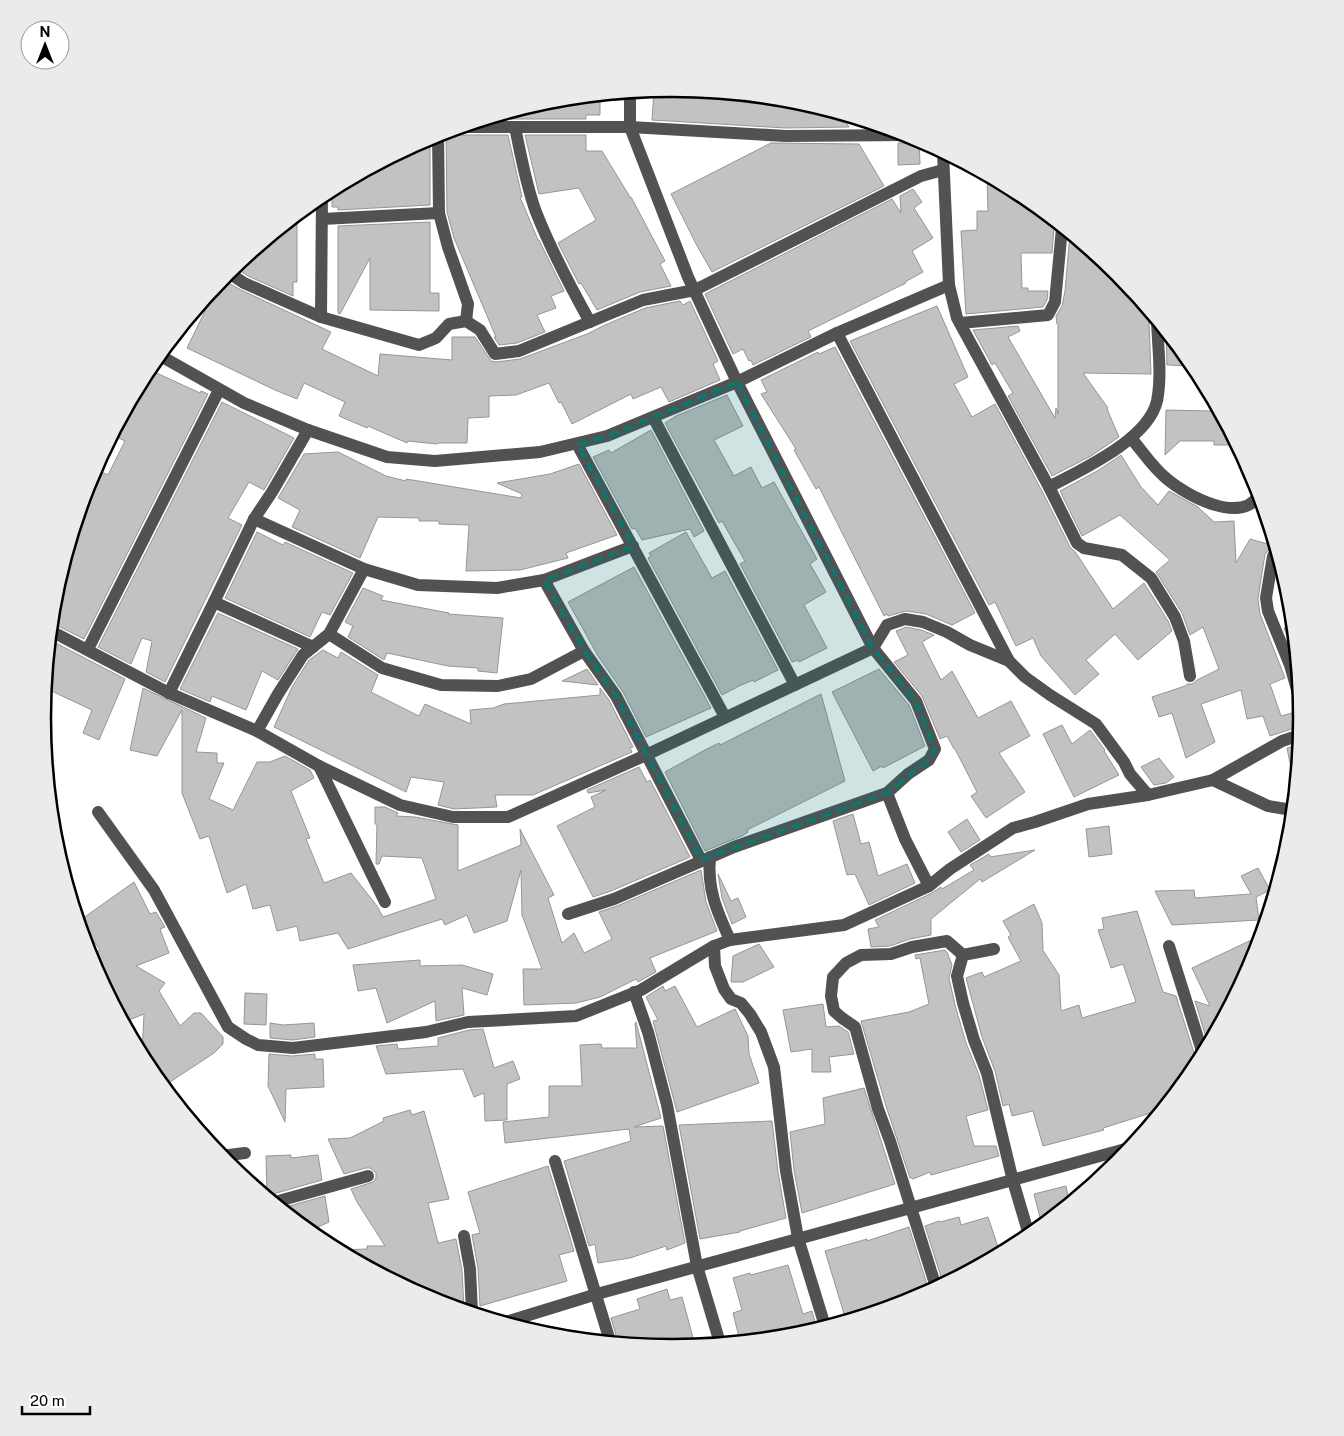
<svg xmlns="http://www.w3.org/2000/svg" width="1344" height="1436" viewBox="0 0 1344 1436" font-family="'Public Sans',sans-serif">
	<rect width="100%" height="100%" fill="#fff"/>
	<g fill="#c2c2c2" stroke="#969696">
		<path d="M672,89L795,101L841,115L849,127L786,128L652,120L654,90Z"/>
		<path d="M600,96V115H586V119H489L549,101Z"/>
		<path d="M454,129L458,134L462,135H508L522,197H520L538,240H539L564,291L551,296L556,308L537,315L545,332L517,343L499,345L494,337H496L454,238L447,212L446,132Z"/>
		<path d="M525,135H586V151H602L630,197H631L665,261L660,264L671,286L640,292L597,310L581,283L579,284L558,243L596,220L579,188L539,194Z"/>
		<path d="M430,137V205L338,210V207H332V189Z"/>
		<path d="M916,138L919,140L920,164L898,165V143H910Z"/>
		<path d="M771,143L859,144L884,186L712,272L696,244L671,194Z"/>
		<path d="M987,176L1022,195L1056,223L1054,227L1052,253H1021L1022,288H1028V291H1048L1047,300L1043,307L966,314L961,231L977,230V211H988Z"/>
		<path d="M913,189L922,202L914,208L933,238L912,251L923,272L905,282L906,283L808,331L811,337L753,365L751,360L749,361L743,349L733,354L705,294L892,199L901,213L900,196Z"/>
		<path d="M297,215V282H293V296L248,276L239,270L237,265Z"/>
		<path d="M430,222V293H439V311L370,310V258L340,314L338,313V226Z"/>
		<path d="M1070,234L1117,273L1152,315L1149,321L1151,374L1083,373L1108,408L1107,409L1119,437L1091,456L1052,476L1008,396L1013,393L995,363L992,365L973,330L1018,326L1020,331L1008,337L1055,418L1056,408L1058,414V324H1057L1056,316L1062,306L1065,291Z"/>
		<path d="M224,276L227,282L241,290L331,332L322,349L378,376L380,354L452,360V337H475L491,361L496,362L520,359L587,334L605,325L645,308L680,301L683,305L690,301L718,361L713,364L720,380L669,402L661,387L633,399L631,394L572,424L561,402L559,403L549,383L516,395L489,396V417L468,418L467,443H438L437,444L408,441L407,443L368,426L367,428L339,416L345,402L304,383L297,399L275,390L187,348L205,311L199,307Z"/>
		<path d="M937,306L968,377L954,384L972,417L995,404L1042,491L1070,547L1076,553L1113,609L1144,583L1168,621L1172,631L1138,660L1115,634L1086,660L1099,674L1075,695L1041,656L1033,638L1016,646L995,602L989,605L850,341Z"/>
		<path d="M1166,332L1171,339L1194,366L1167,365Z"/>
		<path d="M835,347L975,613L952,625L926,614L906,611L888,616L887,614L884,616L819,487L816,489L794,450L796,449L761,394L767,392L761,380L818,352L819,354Z"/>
		<path d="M148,369L200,393L201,391L208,394L84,639L52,623L55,595L90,477L95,469L108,475L125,441L113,435Z"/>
		<path d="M727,395L743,426L714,440L734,476L751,467L762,488L774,482L817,559L810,564L826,592L804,605L827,648L799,662L798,660L792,662L740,564L745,561L722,521L719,523L665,423L676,416Z"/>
		<path d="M1213,401L1236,445H1214V441H1180L1165,455L1166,410L1212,411L1213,414Z"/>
		<path d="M222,402L294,438L264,490L249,482L228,518L242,525L165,682L146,672L152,641L142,638L131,664L98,647Z"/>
		<path d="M651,430L704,531L694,537L690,529L642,540L635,528L632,529L593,457L609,450L611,453Z"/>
		<path d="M338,452L386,476L406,481V479L521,498L522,494L497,483L550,474L579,464L617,535L566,553L568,558L520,570L466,571L469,525L439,524V521H419V518L378,517L360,558L292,527L300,510L278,498L304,454Z"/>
		<path d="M1121,455L1141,487L1158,505L1169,491L1198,507L1214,522L1234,521L1236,563L1250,539L1275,546V548L1270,549L1265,554L1258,599L1260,614L1285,678L1270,684L1281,716L1292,713L1293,721L1298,727L1270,736L1263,716L1247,719L1241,690L1201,704L1215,742L1186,758L1172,713L1159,717L1152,697L1185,686L1187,684H1192L1197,680L1219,669L1203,627L1190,635L1182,613L1156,572L1170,560L1120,515L1082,536L1060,491L1099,470Z"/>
		<path d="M257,532L283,545L285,542L353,573L330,615L322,612L310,637L225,598Z"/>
		<path d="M686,532L712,578L725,571L778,670L754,682L753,680L739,686L722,695L648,558L651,556L649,553Z"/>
		<path d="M634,567L711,708L646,737L623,692L598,656L568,602Z"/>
		<path d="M363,588L383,596L381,600L449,613L448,614L503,618L497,673L478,671V668L448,666L387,653L384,660L348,637L353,626L345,622Z"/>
		<path d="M218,613L298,649L278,680L262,671L246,710L212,696L210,702L180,689Z"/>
		<path d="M1292,625L1294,638L1295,657L1284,628Z"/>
		<path d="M906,627L921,630L934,635L922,642L941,680L952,671L978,718L1011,701L1030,736L999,753L1025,792L986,818L971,796L977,792L955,749H954L947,736L940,739L922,696L894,662L908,655L896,631Z"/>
		<path d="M50,640L125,679L99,740L83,733L92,710L45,688Z"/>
		<path d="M323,650L338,658L341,652L378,675L371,692L419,716L425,704L471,724L470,710L493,708L504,704L600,695V688L609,700L633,747L630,748L632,752L533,795H495L497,807L454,809L438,805L444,782L411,777L406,792L274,727L292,687L309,660Z"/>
		<path d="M587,669L598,685L562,681Z"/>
		<path d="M879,669L909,705L925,746L883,768L882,766L873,771L832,692Z"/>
		<path d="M143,688L206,718L196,752L217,753V763H224L209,799L233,810L257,762H270L285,756L310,770L314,778L291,791L310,838L306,839L324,883L351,873L377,906L383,917L436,899L422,858L382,856L379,864H376L377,824H375V807H385L398,813L396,816L415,817L458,825V871L521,845L520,829L554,895L548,898L562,943L574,933L584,953L612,939L599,912L617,906L701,870L706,902L717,931L650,958L656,972L638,982L636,979L600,997L576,1003L524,1005L523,969H542L522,915L521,870L507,921L474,933L467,915L445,925L442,919L348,949L338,933L300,941L297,926L277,931L270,905L253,909L246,884L227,893L209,836L200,839L182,793V710L157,756L130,750Z"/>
		<path d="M821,694L845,781L747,830L748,832L742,836L705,851L665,772L703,751L719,743L720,745Z"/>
		<path d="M1062,725L1072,744L1090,730L1105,750L1104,751L1119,775L1074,797L1043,734Z"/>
		<path d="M1299,744L1296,773H1292L1287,748Z"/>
		<path d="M1159,758L1174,777L1166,783L1154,785L1141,767Z"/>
		<path d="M639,767L647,782L650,780L690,857L611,891L593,897L557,826L595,807L591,797L606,790L588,793L587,790Z"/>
		<path d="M853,814L861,844L869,842L878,876L907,864L915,883L869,905L855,874L847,875L833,821Z"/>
		<path d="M967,819L980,840L961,852L948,832Z"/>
		<path d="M1109,826L1112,854L1089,857L1086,829Z"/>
		<path d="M1035,850L982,882L980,879L931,919V935L910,939L890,946L871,947L868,929L879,927L875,920L932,893L941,887L942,889L974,870L970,865L989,854L990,857Z"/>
		<path d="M1258,868L1270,890L1256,897L1259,920L1172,925L1155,891L1194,890L1195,898L1251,894L1241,876Z"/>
		<path d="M718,874L731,901L738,898L746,917L732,924L722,898Z"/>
		<path d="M134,882L150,914L156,912L165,927L160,929L169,953L136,966L165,983L159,991L180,1026L194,1013H201L223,1037V1044L214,1053L164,1086L148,1067L142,1055L144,1014L124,1022L90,959L89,955L100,950L79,921Z"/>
		<path d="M1034,904L1042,923L1043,949H1042L1059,975L1061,1011L1079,1005L1082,1018L1136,1002L1123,964L1111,968L1098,930L1104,929L1102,918L1137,911L1163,992L1176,996L1195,1056L1199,1061L1195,1068L1160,1110L1103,1128L1104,1130L1043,1146L1033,1111L1012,1116L1009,1104L1003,1106L995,1071L982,1037L966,978L982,972L984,977L1021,961L1008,937L1011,935L1003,921Z"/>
		<path d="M1260,936L1253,959L1208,1044L1195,1001L1210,1006L1192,968Z"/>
		<path d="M759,944L774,967L743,982H731L733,956Z"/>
		<path d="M945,950L947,952L952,965L949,978L955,1005L966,1043L979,1075L988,1110L966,1116L974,1146H996L999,1156L931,1175L930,1172L913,1179L912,1178H910L886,1106L861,1021L909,1012L929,1004L920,958L916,959L915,955Z"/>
		<path d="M420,960V966L462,965L493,974L487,995L462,988L464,1015L436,1021L435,1001L387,1023L376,988L358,991L353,965Z"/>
		<path d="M663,986L665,991L675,986L697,1027L735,1009L748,1036L749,1054L759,1083L677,1112L653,1021L658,1020L646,997Z"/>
		<path d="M245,993L267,994L266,1025L244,1024Z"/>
		<path d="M823,1004L826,1027L839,1026L848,1032L854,1054L829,1057L831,1072H812V1049L791,1052L783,1010Z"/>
		<path d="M636,1022L661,1118L634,1127L663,1126L685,1243L667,1250L666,1246L630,1258L598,1263L595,1244L589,1246L564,1161L631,1141L629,1129L505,1143L503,1122L549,1117V1086H582L580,1045L601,1044L602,1048H637L635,1023Z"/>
		<path d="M270,1023L283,1025L314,1023L315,1037L293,1040L270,1038Z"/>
		<path d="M483,1029L494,1068L513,1061L520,1079L507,1084V1120L485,1121L484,1093L474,1097L463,1069L386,1074L376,1046L397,1044L398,1049L438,1046V1038L469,1030Z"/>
		<path d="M269,1054L292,1056L315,1054V1059H323L324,1087L286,1089L285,1122L268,1086Z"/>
		<path d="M864,1088L895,1184L802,1213L794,1170L790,1132L825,1124L823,1098Z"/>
		<path d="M410,1110L412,1115L424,1111L449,1199L428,1203L438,1243L456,1239L462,1270L464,1309L431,1299L338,1250L367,1249V1246H385L357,1202L351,1189L373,1182L376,1178V1173L370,1168H366L344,1174L328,1139L350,1138L384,1121L383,1118Z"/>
		<path d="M772,1121L778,1172L786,1218L740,1231V1232L700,1239L679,1125Z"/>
		<path d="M291,1155V1158L318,1155L322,1180L273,1194L269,1197L267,1196L266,1156Z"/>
		<path d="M548,1166L574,1251L559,1255L567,1281L480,1306L478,1268L472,1235L480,1233L468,1192Z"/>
		<path d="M1066,1186L1069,1202L1042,1225L1034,1194Z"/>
		<path d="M325,1196L329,1222L309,1231L282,1208Z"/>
		<path d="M959,1217L961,1225L988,1217L1000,1253L943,1283L925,1226L939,1221L940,1222Z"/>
		<path d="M909,1227L929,1291L913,1300L864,1314L863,1312L845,1317L825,1251L867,1239V1241Z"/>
		<path d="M788,1265L803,1314L812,1311L817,1329L795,1335L740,1341L733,1313L742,1310L733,1278L750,1273L751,1275Z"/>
		<path d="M667,1289L670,1300L682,1297L695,1345L672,1347L650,1345L648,1338L625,1343L618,1342L611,1318L640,1309L637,1299Z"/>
	</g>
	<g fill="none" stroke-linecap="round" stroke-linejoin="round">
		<g stroke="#525252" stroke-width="12">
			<path d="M462,127H630L786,136L909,135"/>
			<path d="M515,127C521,156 526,185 536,212C551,250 570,286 590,322"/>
			<path d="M438,134L439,213L448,247L468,304L466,321"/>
			<path d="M943,153L949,285L957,318L1049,487L1077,543L1084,548L1122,555L1151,578L1175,617L1184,641L1190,676"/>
			<path d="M322,219L439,213"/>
			<path d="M231,270L232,275L244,283L321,317L419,345L436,338L449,324L466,321L480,330L495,354L519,351L643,300L695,290L921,176L943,170"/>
			<path d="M321,317L322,195"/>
			<path d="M960,323L1048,315L1055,302L1062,228"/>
			<path d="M837,333L1009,661L1025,677L1050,695L1096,724L1124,762L1130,774L1148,795L1213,780L1268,806L1292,810"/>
			<path d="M159,355L244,403L308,430L387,457L435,461L540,452L607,436L737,382L837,333L949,285"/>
			<path d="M653,417L795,685"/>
			<path d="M1131,438C1143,452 1153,468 1167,479C1187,496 1241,525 1259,495"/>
			<path d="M577,444L725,717"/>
			<path d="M1049,487C1081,470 1148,440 1157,401C1162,376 1158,348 1157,321"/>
			<path d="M254,519L364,569L418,585L497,588L544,580L633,546"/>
			<path d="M1273,556L1266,598L1268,611L1290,665L1298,693L1301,720"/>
			<path d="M364,569L329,634L382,668L441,685L498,686L531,679L584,651"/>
			<path d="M544,580L584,651L616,696L701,860"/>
			<path d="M214,602L313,647"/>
			<path d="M51,631L169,693L257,731L319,766L400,805L453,817H508L646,755L873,648L887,625L905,619L923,622L947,632L970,645L1009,661"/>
			<path d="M88,649L219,390"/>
			<path d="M169,693L214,602L254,519L272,492L308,430"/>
			<path d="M257,731L278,694L303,655L329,634"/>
			<path d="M319,766L385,902"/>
			<path d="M1213,780L1282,741L1300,735"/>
			<path d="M887,793L905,839L929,886"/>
			<path d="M98,812L154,890L228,1027L246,1039L258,1045L293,1048L426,1032L468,1022L576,1016L641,990L714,946L730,940L844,925L929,886L950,869L1013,828L1035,822L1088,804L1148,795"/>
			<path d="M710,857C707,890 717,911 730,940"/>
			<path d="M568,914L614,899L734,847L887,793L908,774L929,760L935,749L916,701L873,648L737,382L688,277L630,127V93"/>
			<path d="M714,946L715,966L724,989L731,999L741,1003L750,1014L761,1032L774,1067L786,1171L798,1238L825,1326"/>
			<path d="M1169,946L1203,1054"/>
			<path d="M994,949L963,955L957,976L963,1003L974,1040L987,1073L1013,1181L1029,1235"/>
			<path d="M634,992L648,1032L667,1105L697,1266L720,1343"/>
			<path d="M221,1156L245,1153"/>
			<path d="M555,1161L610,1341"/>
			<path d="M275,1202L368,1176"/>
			<path d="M464,1236L470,1269L472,1312"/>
			<path d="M936,1287L890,1141L878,1109L855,1027L842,1018L834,1011L831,996L833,977L846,963L861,955L891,954L912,947L947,941L963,955"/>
			<path d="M506,1322L597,1294L1129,1148"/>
		</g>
	</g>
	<path fill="#0f766e" fill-opacity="0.2" stroke="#0f766e" stroke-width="4" stroke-dasharray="10 6" stroke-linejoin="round" d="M737,382L873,648L916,701L935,749L929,760L887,793L701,860L616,696L584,651L544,580L633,546L577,444L607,436Z"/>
	<path d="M0 0H1344V1436H0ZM51 718a621 621 0 1 1 1242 0a621 621 0 1 1-1242 0Z" fill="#ebebeb" fill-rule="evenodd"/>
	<path fill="none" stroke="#000" stroke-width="2.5" d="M51 718a621 621 0 1 1 1242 0a621 621 0 1 1-1242 0Z"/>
	<g transform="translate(45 45)"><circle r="24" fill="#ffffff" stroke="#999999"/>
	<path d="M0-4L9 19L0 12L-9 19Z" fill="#000000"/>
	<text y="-8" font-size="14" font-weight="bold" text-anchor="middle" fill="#000000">N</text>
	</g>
	<path d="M22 1406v8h68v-8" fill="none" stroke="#000000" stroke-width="2.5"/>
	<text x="30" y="1406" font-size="15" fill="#000000" stroke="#ffffff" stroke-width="4" paint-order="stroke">20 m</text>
</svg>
